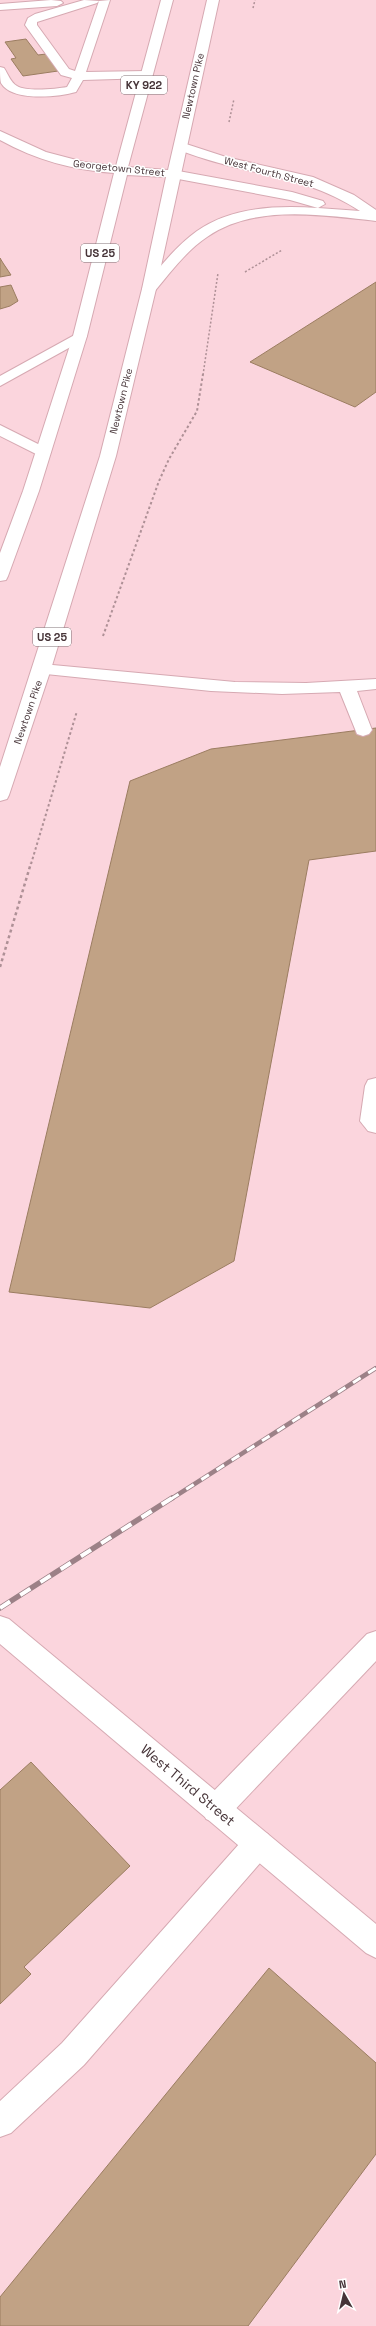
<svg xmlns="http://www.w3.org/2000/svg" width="376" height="2326" viewBox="0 0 376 2326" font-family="'Space Grotesk',sans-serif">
	<rect width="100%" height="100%" fill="#fbd5dd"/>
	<g fill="#c1a285" stroke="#9b7d61">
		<path d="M26,39L38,55L46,54L58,71L23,76L11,59L16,58L5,42Z"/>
		<path d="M0,258L3,263L11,275L0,277Z"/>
		<path d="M376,282V392L355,407L250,362Z"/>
		<path d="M11,285L18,301L10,306L0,309V287Z"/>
		<path d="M376,728V851L309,860L234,1261L150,1308L9,1292L130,781L211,749Z"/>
		<path d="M31,1762L130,1866L24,1967L31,1974L0,2004V1790Z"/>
		<path d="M269,1968L376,2063V2154L248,2326H0V2297Z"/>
	</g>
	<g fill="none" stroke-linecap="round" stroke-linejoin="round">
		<g stroke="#d6a9b2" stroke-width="2">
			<g id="lane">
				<path d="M51,0L61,1L63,3L57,6L0,10V4Z"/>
				<path d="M84,0L99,1L97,3L37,22V25L69,69L75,71L99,1L110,0L86,72L146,71L150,72L152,75L150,78L83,80L76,92C58,97 12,102 1,83C0,79 0,72 0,67L4,68C8,74 11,83 17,86C27,92 56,89 67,87L72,78L61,75L25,25L28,18L35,14Z"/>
				<path d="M42,664L235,682L306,683L376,679V689L357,691L372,730L369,734L363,736L357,734L340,692L282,694L211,691L36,673L33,669L36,665Z"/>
				<path d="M376,1078V1133L368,1131L360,1121L365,1086L368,1080Z"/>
				<path d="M376,1631V1661L226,1819L216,1823L206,1819L202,1809L206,1799L367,1634Z"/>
				<path d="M258,1830L268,1834L272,1844L268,1854L84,2065L11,2133L0,2137V2101L62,2043L248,1834Z"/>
			</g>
		</g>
		<g stroke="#d6a9b2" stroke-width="2">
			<g id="street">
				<path d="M80,332L85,333L87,336L85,339L0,386V376Z"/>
				<path d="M0,425L48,449L51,452L48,455H38L0,436Z"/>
			</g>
		</g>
		<g stroke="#d6a9b2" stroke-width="2">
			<g id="secondary">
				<path d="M180,142L226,157L313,177L354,195L376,210V221C322,215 254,204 207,237C186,251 170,273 154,292H144L142,289L144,286C160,267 176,246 197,231C231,207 277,205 318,208L290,200L173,178L168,177L167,174L168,171L173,170L292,192L323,201L325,204L318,208L360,211C315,181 270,177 219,163C204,159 190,154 176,149L174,146L176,143Z"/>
				<path d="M0,1616L9,1619L376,1924V1958L366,1953L0,1644Z"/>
			</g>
		</g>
		<g stroke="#d6a9b2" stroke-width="2">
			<path id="primary" d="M161,0H173L128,167L168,170L207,0H219L156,289L116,456L51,669L9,795L7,799L0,801V767L100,456L142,289L166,177L127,175L87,336L39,491L8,576L6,580L0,581V553L23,491L73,336L114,173C73,170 36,160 0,140V131L46,152L84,162L116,166Z"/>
		</g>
		<g stroke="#ae9096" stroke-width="1.5" stroke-dasharray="2 2" stroke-linecap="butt">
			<path d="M253,8L255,0"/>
			<path d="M229,122L234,99"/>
			<path d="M245,272L282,250"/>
			<path d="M203,375L218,273"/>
		</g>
		<g stroke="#ae9096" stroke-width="2" stroke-dasharray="2.5 2.5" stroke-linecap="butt">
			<path d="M103,636L159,481L169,459L197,411L203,374"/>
			<path d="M31,864L77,711"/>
		</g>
		<path stroke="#ae9096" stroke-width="2.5" stroke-dasharray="3 3" stroke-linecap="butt" d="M0,967L31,863"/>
		<use href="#lane" fill="#fff" fill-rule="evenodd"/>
		<use href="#street" fill="#fff" fill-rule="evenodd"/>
		<use href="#secondary" fill="#fff" fill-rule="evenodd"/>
		<use href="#primary" fill="#fff" fill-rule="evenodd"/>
		<g stroke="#9c8187" stroke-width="4.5">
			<path id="rail-far1" d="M171,1499L376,1368"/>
		</g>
		<g stroke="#9c8187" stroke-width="5.5">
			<path id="rail" d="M0,1608L172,1498"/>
		</g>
		<use href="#rail-far1" stroke="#fff" stroke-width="3" stroke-dasharray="9" stroke-linecap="butt"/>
		<use href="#rail" stroke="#fff" stroke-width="4" stroke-dasharray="12" stroke-linecap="butt"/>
	</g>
	<g text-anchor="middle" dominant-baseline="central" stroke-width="3" stroke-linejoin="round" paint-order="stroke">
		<g font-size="10" fill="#463438" stroke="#fff">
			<text transform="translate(193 86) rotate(-77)">Newtown Pike</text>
			<text transform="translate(119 168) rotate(6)">Georgetown Street</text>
			<text transform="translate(269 172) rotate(15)">West Fourth Street</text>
			<text transform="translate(121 401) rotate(-76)">Newtown Pike</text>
			<text transform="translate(28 712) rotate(-71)">Newtown Pike</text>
		</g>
		<g fill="#fff" stroke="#7e7174" stroke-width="1">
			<rect x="121" y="76" width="46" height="18" rx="3"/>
			<rect x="81" y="244" width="38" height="18" rx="3"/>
			<rect x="33" y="628" width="38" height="18" rx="3"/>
		</g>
		<g font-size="11" font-weight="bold" fill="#463438">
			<text x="144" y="85">KY 922</text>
			<text x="100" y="253">US 25</text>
			<text x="52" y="637">US 25</text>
		</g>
		<g font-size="14" fill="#463438" stroke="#fff">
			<text transform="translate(188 1785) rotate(40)">West Third Street</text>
		</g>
	</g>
	<g transform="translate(344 2294) rotate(352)" stroke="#ffffff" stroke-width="3" paint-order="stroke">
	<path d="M0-3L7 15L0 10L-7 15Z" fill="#463438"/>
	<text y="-6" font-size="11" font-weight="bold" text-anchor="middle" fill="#463438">N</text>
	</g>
</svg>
